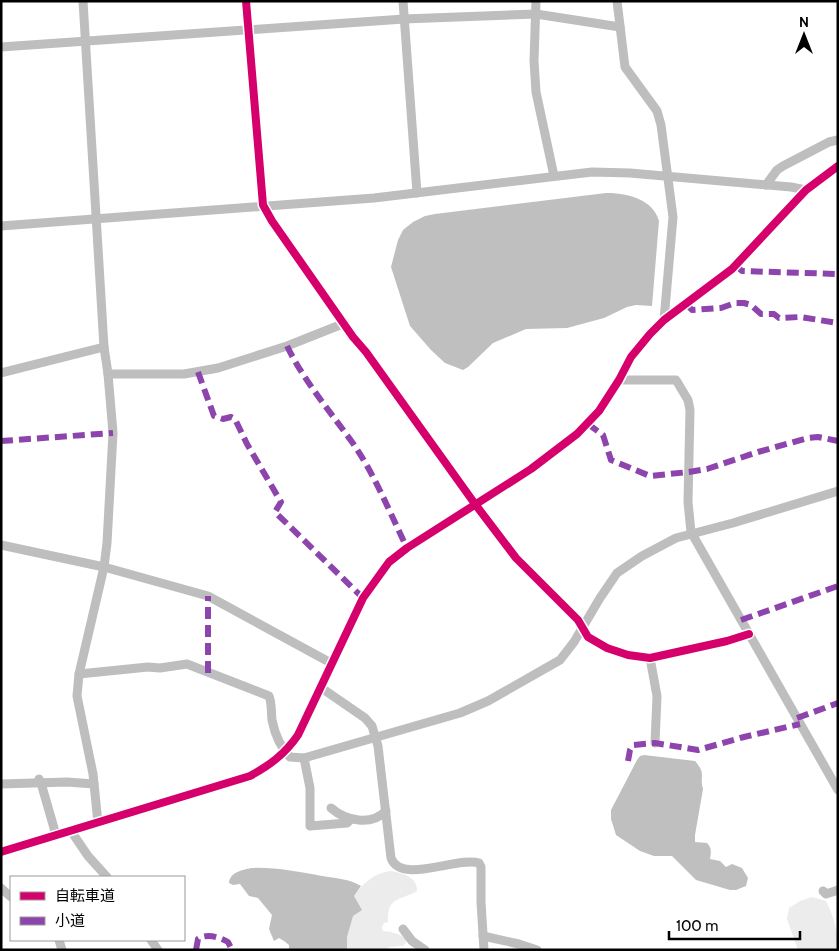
<svg xmlns="http://www.w3.org/2000/svg" width="839" height="951" viewBox="0 0 839 951" font-family="Cabin,'Noto Sans JP',sans-serif">
	<rect width="100%" height="100%" fill="#fff"/>
	<g fill="#ececec">
		<path d="M391,871C402,873 418,877 417,891C400,901 387,896 388,922L384,923L382,927L383,931C393,932 398,933 406,939V943L403,946L389,947L387,950H347V937L356,902L354,896C364,882 375,873 391,871Z"/>
		<path d="M812,897L826,901C834,917 838,932 838,950H798L787,919L789,908L800,901Z"/>
	</g>
	<g fill="#bfbfbf">
		<path d="M606,193C627,193 653,199 659,221L652,306L636,305L627,307L604,318L567,328L526,329L493,343L468,367L463,370L445,363L431,350L410,326L391,267L398,240L403,230L413,222L425,216L435,214Z"/>
		<path d="M644,755L695,761C707,775 699,776 703,789L695,835V842L707,843C712,848 711,852 710,859L720,861L726,867L732,864L742,868L748,878L746,886L736,890H730L696,880L672,856H654L640,851L616,835L611,819V810L637,760L640,756Z"/>
		<path d="M251,868C275,867 299,872 322,876C335,878 350,879 361,886L354,896L362,910L353,916L347,937V950H289V945L284,941L279,938L274,941L269,929L272,915L258,898L249,896L240,884L233,885L229,883C230,872 242,870 251,868Z"/>
	</g>
	<g fill="none" stroke-linecap="round" stroke-linejoin="round">
		<g stroke="#bebebe" stroke-width="9">
			<path d="M83,1L104,347L108,374L113,433L107,543L104,567L79,674L77,696L93,774L98,823"/>
			<path d="M246,1L263,205L272,221L353,337L366,352L475,504L516,558L578,620L588,637L607,648L628,655L650,658L727,641L749,634"/>
			<path d="M403,1L417,193"/>
			<path d="M536,1L534,61L536,92L554,176"/>
			<path d="M617,1L625,67L657,111L661,125L673,217L664,320"/>
			<path d="M1,47L404,19L536,14L620,27"/>
			<path d="M766,185L777,170L783,166L829,142L838,140"/>
			<path d="M1,226L374,198L592,172L630,173L791,187L806,190"/>
			<path d="M1,373L104,347"/>
			<path d="M108,374H184L218,368L287,346L345,323"/>
			<path d="M619,380H676L688,400L690,410L688,502L691,532L838,790"/>
			<path d="M1,545L104,567L208,596L331,663"/>
			<path d="M650,658L657,696L655,743"/>
			<path d="M79,674L148,667L160,668L187,664L269,696C272,703 271,712 272,720C275,735 280,747 290,757L304,758L460,713L488,701L560,660L574,642L600,598L617,573L642,556L676,538L733,523L838,491"/>
			<path d="M320,687L365,718L372,726L378,746L391,858C401,885 458,856 479,863L481,867V902L484,950"/>
			<path d="M304,758L310,788V826L347,823L351,819"/>
			<path d="M39,779L41,783L56,835"/>
			<path d="M1,784L67,782L94,784"/>
			<path d="M331,808C346,821 371,826 386,811"/>
			<path d="M71,831L88,856L107,877"/>
			<path d="M1,852L250,776C270,765 285,754 298,735L363,598L389,562L407,548L531,469L577,434L599,411L619,380L631,357L650,334L664,320L732,269L806,190L838,166"/>
			<path d="M1,888L11,897"/>
			<path d="M823,891L826,894L838,890"/>
			<path d="M403,929L412,941L425,950"/>
			<path d="M483,936L519,944L537,950"/>
			<path d="M59,940L62,950"/>
			<path d="M151,940L158,950"/>
		</g>
		<g stroke="#8e44ad" stroke-width="6" stroke-dasharray="12 6" stroke-linecap="butt">
			<path d="M735,265L742,271L838,274"/>
			<path d="M686,304L692,310L721,308L735,303H744L751,305L761,314H774L779,318L800,317L838,323"/>
			<path d="M287,346C304,381 329,410 352,442C374,473 390,513 407,548"/>
			<path d="M198,372L214,416L223,419L231,417L235,419L247,444L281,502L275,512L363,598"/>
			<path d="M588,424L603,435L611,460L650,476L689,472L707,469L758,452L808,438L818,437L838,441"/>
			<path d="M1,441L113,433"/>
			<path d="M741,620L838,586"/>
			<path d="M208,673V596"/>
			<path d="M797,718L838,703"/>
			<path d="M628,761L630,750L633,745L655,743L698,750L744,737L800,724"/>
			<path d="M196,950L198,939C207,933 219,937 228,942L232,950"/>
		</g>
		<g stroke="#fff" stroke-width="11">
			<g id="cycleway">
				<path d="M246,1L263,205L272,221L353,337L366,352L475,504L516,558L578,620L588,637L607,648L628,655L650,658L727,641L749,634"/>
				<path d="M1,852L250,776C270,765 285,754 298,735L363,598L389,562L407,548L531,469L577,434L599,411L619,380L631,357L650,334L664,320L732,269L806,190L838,166"/>
			</g>
		</g>
		<use href="#cycleway" stroke="#d6006c" stroke-width="8"/>
	</g>
	<rect width="839" height="951" fill="none" stroke="#000000" stroke-width="5"/>
	<rect x="10" y="876" width="175" height="65" fill="#ffffff" stroke="#999999"/>
	<rect x="20" y="892" width="25" height="8" fill="#d6006c" stroke="#999999"/>
	<text x="55" y="901" font-size="15" fill="#000000">自転車道</text>
	<rect x="20" y="917" width="25" height="8" fill="#8e44ad" stroke="#999999"/>
	<text x="55" y="926" font-size="15" fill="#000000">小道</text>
	<g transform="translate(804 35)" stroke="#ffffff" stroke-width="4" paint-order="stroke">
	<path d="M0-4L9 19L0 12L-9 19Z" fill="#000000"/>
	<text y="-8" font-size="14" font-weight="bold" text-anchor="middle" fill="#000000">N</text>
	</g>
	<path d="M669 931v8h131v-8" fill="none" stroke="#000000" stroke-width="2.5"/>
	<text x="676" y="931" font-size="15" fill="#000000" stroke="#ffffff" stroke-width="4" paint-order="stroke">100 m</text>
</svg>
